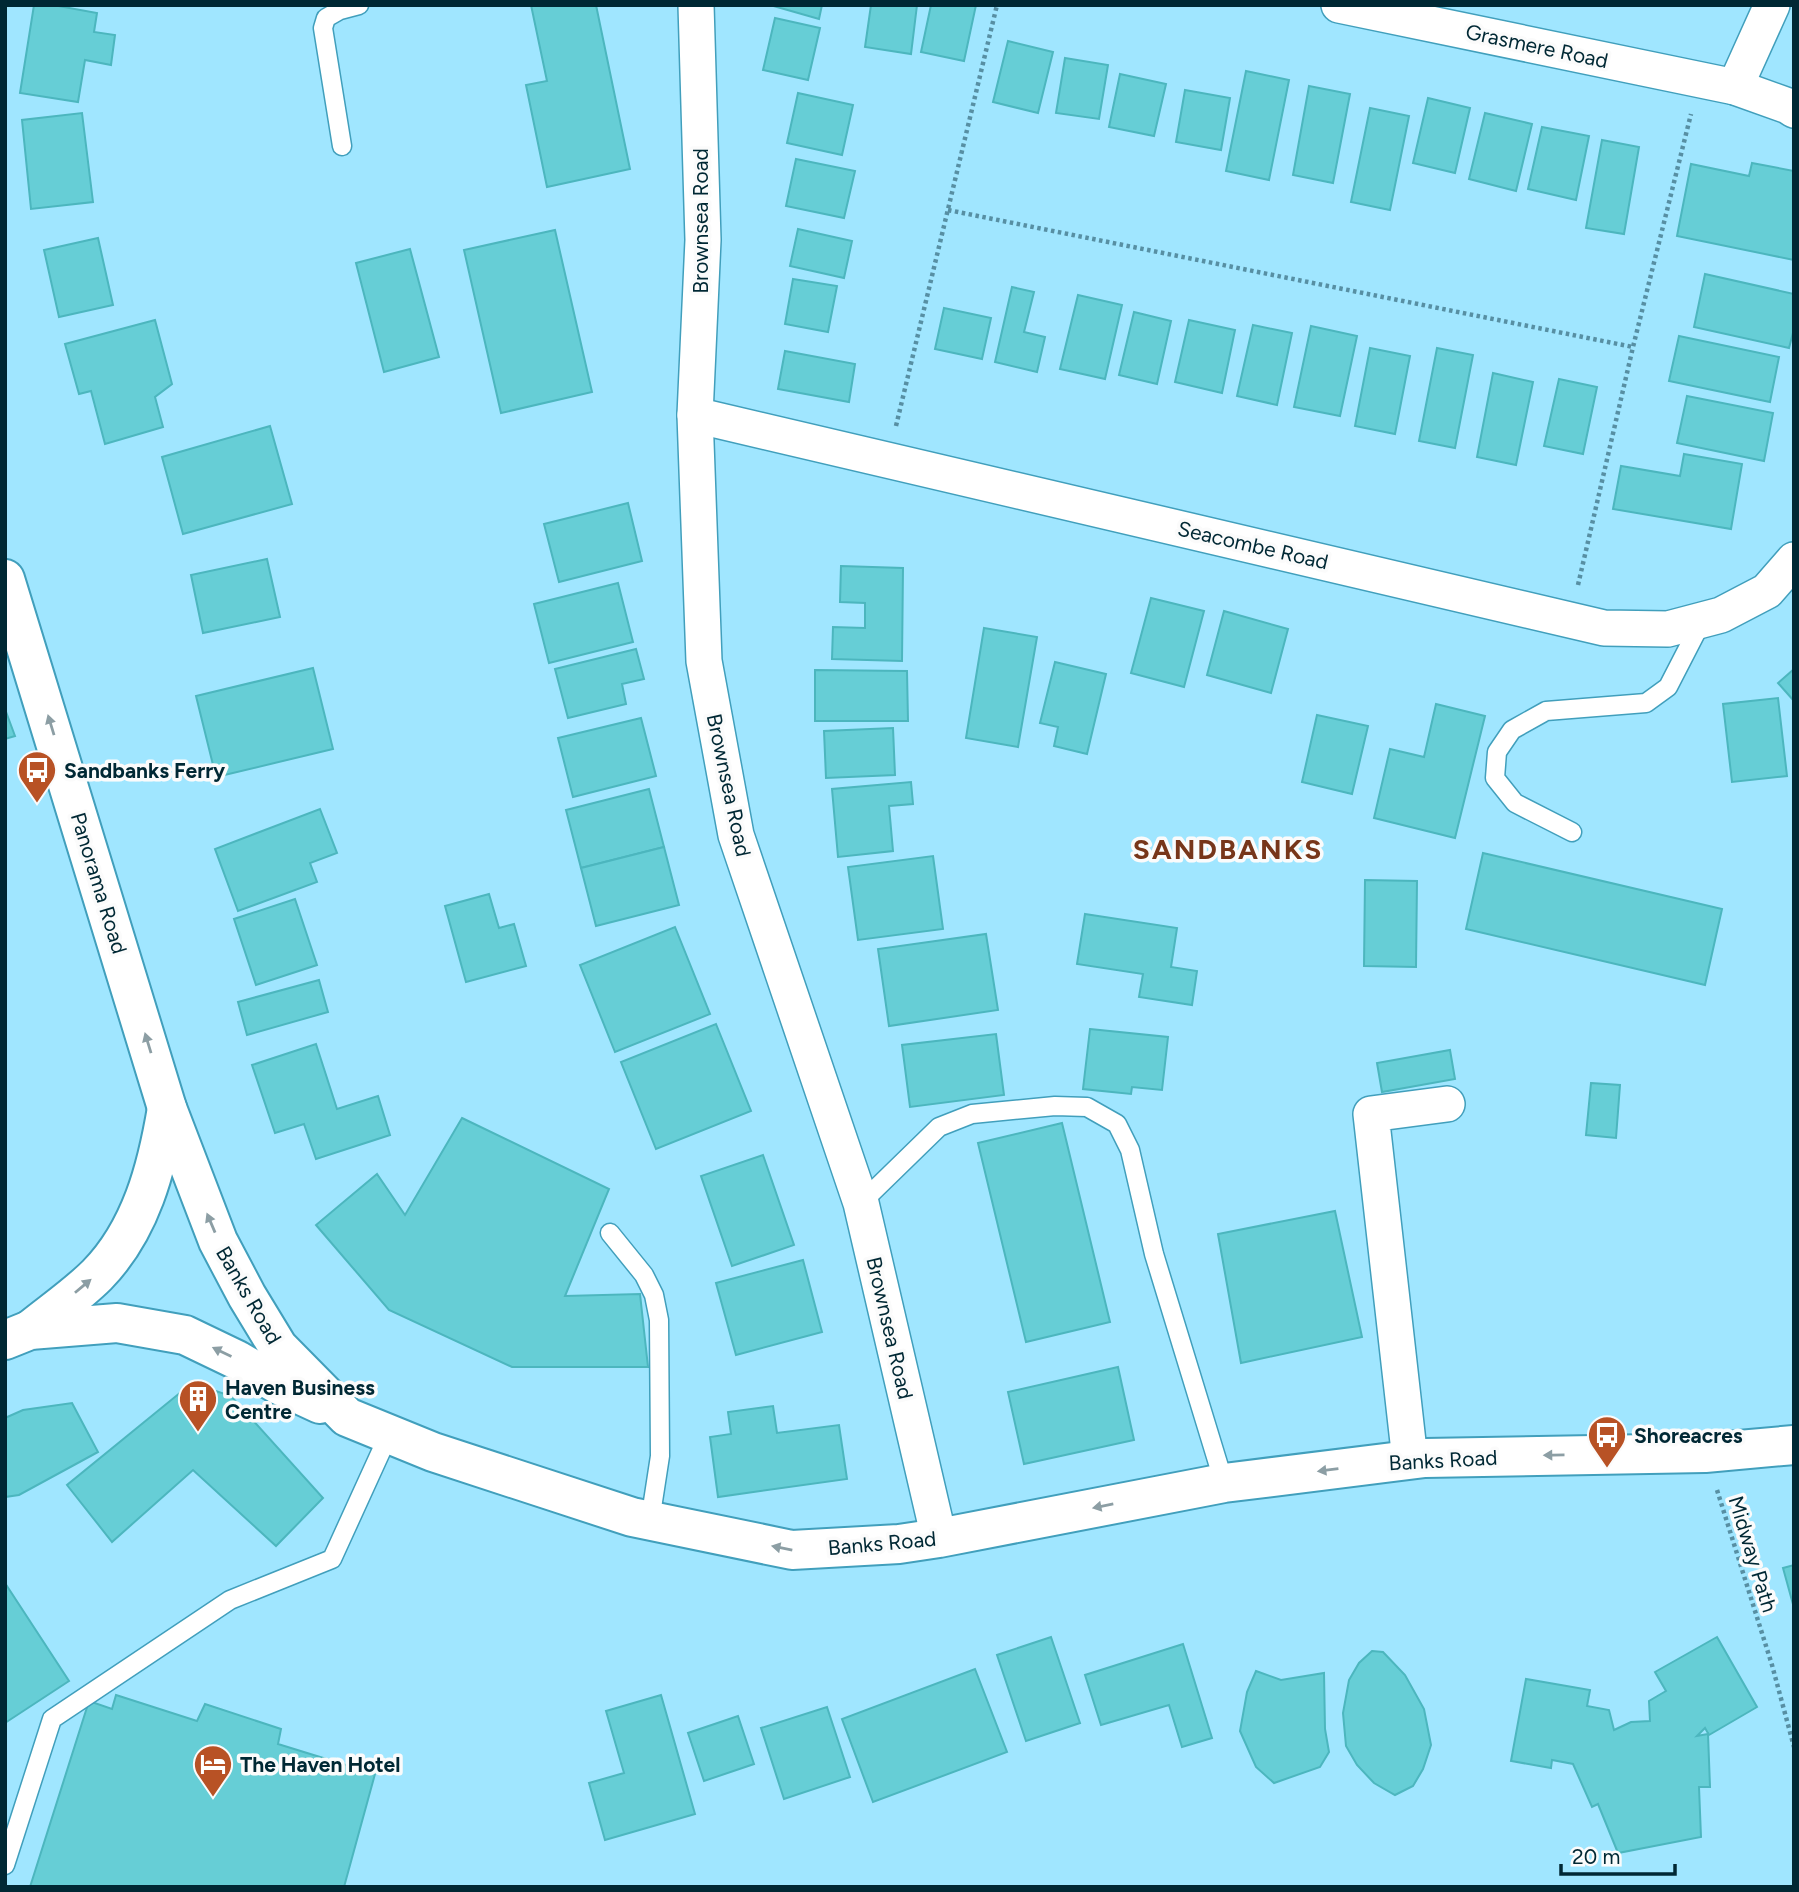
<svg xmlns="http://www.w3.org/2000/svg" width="1799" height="1892" viewBox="0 0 1799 1892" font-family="Figtree,sans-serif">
	<rect width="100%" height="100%" fill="#a0e6ff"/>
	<g fill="#66ced6" stroke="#4cb6be" stroke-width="2">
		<path d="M34,5H53L97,13L94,32L115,35L111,65L85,60L78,102L20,93Z"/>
		<path d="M531,5H596L630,169L547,187L526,85L547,81Z"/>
		<path d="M770,5H822L819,19Z"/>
		<path d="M871,5H917L911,54L865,47Z"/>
		<path d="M931,5H976L964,61L921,52Z"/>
		<path d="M775,18L820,28L808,80L763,70Z"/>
		<path d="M1008,41L1053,52L1038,113L993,102Z"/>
		<path d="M1065,58L1108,65L1099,119L1056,113Z"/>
		<path d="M1246,71L1289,80L1269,180L1226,171Z"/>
		<path d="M1120,74L1166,84L1154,136L1109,127Z"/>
		<path d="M1309,86L1350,94L1333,183L1293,175Z"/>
		<path d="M1185,90L1230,98L1221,150L1176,142Z"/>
		<path d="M798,93L853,105L842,155L787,143Z"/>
		<path d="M1428,98L1470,108L1455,173L1413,163Z"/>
		<path d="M1370,108L1409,116L1390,210L1351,202Z"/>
		<path d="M82,113L93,202L31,209L22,120Z"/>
		<path d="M1485,113L1532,124L1516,191L1469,179Z"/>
		<path d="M1542,127L1589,136L1576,200L1528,189Z"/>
		<path d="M1602,140L1639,147L1624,234L1586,228Z"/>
		<path d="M796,159L855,171L844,218L786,206Z"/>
		<path d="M1752,163L1794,171V260L1677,236L1691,164L1749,176Z"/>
		<path d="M798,229L852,241L844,278L790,266Z"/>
		<path d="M555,230L592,392L501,413L464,250Z"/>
		<path d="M98,238L113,305L59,317L44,250Z"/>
		<path d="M410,249L439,357L384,372L356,263Z"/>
		<path d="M1705,274L1794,294V329L1789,348L1694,327Z"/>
		<path d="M793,279L837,286L828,332L785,324Z"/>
		<path d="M1012,287L1034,292L1024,332L1045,337L1037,372L995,362Z"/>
		<path d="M1078,295L1122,305L1105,379L1060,369Z"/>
		<path d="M944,308L991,318L982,359L935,349Z"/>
		<path d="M1134,312L1171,321L1157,384L1119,375Z"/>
		<path d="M155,320L172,384L155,397L163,427L105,444L91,391L79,394L65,344Z"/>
		<path d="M1189,320L1235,330L1222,393L1175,382Z"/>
		<path d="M1253,325L1292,333L1277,405L1237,396Z"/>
		<path d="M1311,326L1357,336L1340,416L1294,407Z"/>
		<path d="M1679,336L1779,357L1770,402L1669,381Z"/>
		<path d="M1370,348L1410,356L1395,434L1355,426Z"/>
		<path d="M1437,348L1473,355L1455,448L1419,441Z"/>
		<path d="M785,351L855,364L849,402L778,389Z"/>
		<path d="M1493,373L1533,382L1516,465L1477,457Z"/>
		<path d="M1559,379L1597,387L1583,454L1544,446Z"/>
		<path d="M1687,396L1773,413L1764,461L1677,443Z"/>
		<path d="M270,426L292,504L183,534L162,457Z"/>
		<path d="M1684,454L1742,464L1731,529L1613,509L1621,466L1680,476Z"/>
		<path d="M628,503L642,561L559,582L544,524Z"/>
		<path d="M267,559L280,617L203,633L191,575Z"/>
		<path d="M841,566L903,568L902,661L832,659L833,627L865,628V603L840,602Z"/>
		<path d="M618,583L633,642L549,663L534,604Z"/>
		<path d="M1151,598L1204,611L1184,687L1131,673Z"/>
		<path d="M1224,611L1288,629L1271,693L1207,675Z"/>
		<path d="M984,628L1037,637L1018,747L966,738Z"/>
		<path d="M636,649L644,679L622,684L626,704L568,718L555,669Z"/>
		<path d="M1055,662L1106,674L1087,754L1054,746L1058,727L1040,723Z"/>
		<path d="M313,668L333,749L216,777L196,696Z"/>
		<path d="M1794,669V701L1778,683Z"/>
		<path d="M815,670L907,671L908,721H815Z"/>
		<path d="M1778,698L1787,776L1732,782L1723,704Z"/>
		<path d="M1436,704L1485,716L1455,838L1374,818L1390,749L1424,757Z"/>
		<path d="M5,709L15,736L5,739Z"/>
		<path d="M1317,715L1368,726L1352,794L1302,782Z"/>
		<path d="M641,718L656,776L573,797L558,738Z"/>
		<path d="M893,728L895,775L826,778L824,731Z"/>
		<path d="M911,782L913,804L889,806L893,851L838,857L832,789Z"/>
		<path d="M649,789L664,847L581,868L566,810Z"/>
		<path d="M320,809L337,853L310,863L317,882L238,911L215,849Z"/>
		<path d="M664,847L679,905L596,926L581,868Z"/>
		<path d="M1483,853L1722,909L1705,985L1466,929Z"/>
		<path d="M933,856L943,929L858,940L848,867Z"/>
		<path d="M1365,880L1417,881L1416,967L1364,966Z"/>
		<path d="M489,894L499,928L514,924L526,966L466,982L445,906Z"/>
		<path d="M295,899L317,965L256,985L234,919Z"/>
		<path d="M1085,914L1177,928L1171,967L1197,971L1192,1005L1139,997L1143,974L1077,964Z"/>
		<path d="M675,927L710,1014L615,1052L580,965Z"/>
		<path d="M986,934L998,1010L889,1026L878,949Z"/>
		<path d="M319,980L328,1012L247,1035L238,1002Z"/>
		<path d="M716,1024L751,1111L656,1149L621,1062Z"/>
		<path d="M1090,1029L1168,1037L1162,1090L1132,1087L1131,1094L1083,1089Z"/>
		<path d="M996,1034L1004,1095L910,1107L902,1045Z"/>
		<path d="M316,1044L337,1109L378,1096L390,1135L316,1159L304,1124L275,1133L252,1065Z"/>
		<path d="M1450,1050L1455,1079L1382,1092L1377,1063Z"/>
		<path d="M1591,1083L1620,1085L1616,1138L1586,1135Z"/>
		<path d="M462,1118L609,1189L565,1296L640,1294L648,1367H512L389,1310L316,1225L377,1174L405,1215Z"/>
		<path d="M1062,1123L1110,1322L1026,1342L978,1143Z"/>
		<path d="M763,1155L794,1245L732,1266L701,1176Z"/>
		<path d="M1335,1211L1362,1337L1241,1363L1218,1234Z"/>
		<path d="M803,1260L822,1332L736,1355L716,1283Z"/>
		<path d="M1118,1367L1134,1440L1024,1464L1008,1392Z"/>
		<path d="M192,1383L231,1396L323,1498L276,1546L193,1470L112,1542L67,1485Z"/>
		<path d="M72,1403L98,1452L19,1495L5,1497V1418L23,1410Z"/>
		<path d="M773,1406L777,1433L839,1425L847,1479L718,1497L710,1437L731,1434L728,1412Z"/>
		<path d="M1794,1565V1608L1783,1568Z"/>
		<path d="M5,1583L69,1681L5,1723Z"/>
		<path d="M1051,1637L1080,1723L1026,1741L997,1655Z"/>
		<path d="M1717,1637L1757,1707L1709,1735L1705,1728L1697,1736L1708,1734L1710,1787H1699L1701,1837L1618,1853L1598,1804L1592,1807L1573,1764L1552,1760L1551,1768L1511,1761L1526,1679L1590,1690L1587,1706L1609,1710L1614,1730L1631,1722L1650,1721L1649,1701L1666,1691L1655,1672Z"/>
		<path d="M1183,1644L1212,1738L1182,1747L1169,1705L1101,1725L1085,1675Z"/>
		<path d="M1372,1651L1383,1652L1405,1675L1424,1709L1431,1745L1423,1769L1413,1786L1395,1795L1374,1783L1357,1765L1346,1746L1343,1713L1349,1680L1359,1663Z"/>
		<path d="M975,1669L1007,1752L873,1802L842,1719Z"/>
		<path d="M1256,1671L1281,1680L1324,1673L1325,1729L1329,1752L1320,1767L1274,1783L1256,1767L1240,1731L1247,1692Z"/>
		<path d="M116,1695L197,1721L205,1704L281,1729L278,1744L375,1774L344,1887H30L89,1701L112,1709Z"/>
		<path d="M661,1695L695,1814L605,1840L589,1783L624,1773L606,1711Z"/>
		<path d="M827,1707L850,1777L784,1799L761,1728Z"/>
		<path d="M738,1716L754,1764L704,1781L688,1733Z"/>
	</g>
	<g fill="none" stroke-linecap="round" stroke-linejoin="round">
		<g stroke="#419fbc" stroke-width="21">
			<g id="lane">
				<path d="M342,146L323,28L326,18L340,10L359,5"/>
				<path d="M1572,832L1515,803L1495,778L1497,752L1512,730L1546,711L1646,703L1668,687L1702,621"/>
				<path d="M861,1203L939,1127L972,1114L1055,1106L1087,1107L1117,1124L1130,1150L1154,1254L1224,1483"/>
				<path d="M610,1233L644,1275L654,1295L659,1320L660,1456L650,1521"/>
				<path d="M5,1865L52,1719L230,1600L332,1559L389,1434"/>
			</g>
		</g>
		<g stroke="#419fbc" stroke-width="38">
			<g id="street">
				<path d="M696,5L703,240L695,415L704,661L736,835L861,1203L939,1538"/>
				<path d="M1339,5L1735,87L1788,106L1794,110"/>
				<path d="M1735,87L1772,5"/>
				<path d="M695,415L1604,628L1668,629L1721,615L1767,591L1794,560"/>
				<path d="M1410,1460L1371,1114L1447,1104"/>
			</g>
		</g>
		<g stroke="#419fbc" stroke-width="42">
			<g id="secondary">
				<path d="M5,579L167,1108L218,1241L247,1296L278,1347L347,1417L433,1452L632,1517L792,1550L899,1544L939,1538L1224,1483L1425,1458L1705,1453L1794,1445"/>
				<path d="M30,1330C52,1312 77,1295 97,1275C141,1230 157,1168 167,1108"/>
				<path d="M5,1340L30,1330L117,1323L185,1335L237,1360L279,1385L320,1404"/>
			</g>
		</g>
		<g stroke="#578fa3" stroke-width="4.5" stroke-dasharray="3.5 3.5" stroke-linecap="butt">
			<path d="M948,210L1633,347"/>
			<path d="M896,426L997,5"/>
			<path d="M1578,585L1633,347L1691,114"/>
			<path d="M1717,1490L1772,1665L1794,1747"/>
		</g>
		<use href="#lane" stroke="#fff" stroke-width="18"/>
		<use href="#street" stroke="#fff" stroke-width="35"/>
		<use href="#secondary" stroke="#fff" stroke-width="38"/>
	</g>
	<defs><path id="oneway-solid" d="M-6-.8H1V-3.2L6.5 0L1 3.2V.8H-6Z" transform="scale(1.75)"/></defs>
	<g fill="#8c9ea4">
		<use href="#oneway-solid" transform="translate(51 725) rotate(-107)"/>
		<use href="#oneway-solid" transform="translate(148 1043) rotate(-107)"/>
		<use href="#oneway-solid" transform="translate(211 1223) rotate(-113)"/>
		<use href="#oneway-solid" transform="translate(83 1286) rotate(-40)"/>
		<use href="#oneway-solid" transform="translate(222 1352) rotate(-154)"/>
		<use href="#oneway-solid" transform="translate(1554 1455) rotate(179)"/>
		<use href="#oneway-solid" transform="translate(1328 1470) rotate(173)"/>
		<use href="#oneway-solid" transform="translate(1103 1506) rotate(169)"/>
		<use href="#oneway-solid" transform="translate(782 1548) rotate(-169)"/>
	</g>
	<defs>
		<g id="bus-pin" transform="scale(2.0125)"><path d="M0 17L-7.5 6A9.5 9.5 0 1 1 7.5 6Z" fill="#b85225" stroke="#fbfbfb"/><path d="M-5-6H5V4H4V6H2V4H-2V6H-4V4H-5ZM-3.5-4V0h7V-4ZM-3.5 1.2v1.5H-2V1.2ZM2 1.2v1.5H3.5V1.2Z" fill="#fff"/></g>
		<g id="building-pin" transform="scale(2.0125)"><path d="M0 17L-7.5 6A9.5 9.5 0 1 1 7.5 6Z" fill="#b85225" stroke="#fbfbfb"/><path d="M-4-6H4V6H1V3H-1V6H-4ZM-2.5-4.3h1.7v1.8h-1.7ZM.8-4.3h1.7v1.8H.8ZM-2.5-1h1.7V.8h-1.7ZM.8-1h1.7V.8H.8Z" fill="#fff"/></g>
		<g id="hotel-pin" transform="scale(2.0125)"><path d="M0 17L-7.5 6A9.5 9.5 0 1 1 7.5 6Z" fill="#b85225" stroke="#fbfbfb"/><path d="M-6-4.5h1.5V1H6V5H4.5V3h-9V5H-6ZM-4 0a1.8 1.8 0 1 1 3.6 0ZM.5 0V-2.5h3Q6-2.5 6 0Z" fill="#fff"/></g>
	</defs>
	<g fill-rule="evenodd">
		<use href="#bus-pin" x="37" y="770"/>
		<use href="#building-pin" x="198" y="1399"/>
		<use href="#bus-pin" x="1607" y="1435"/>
		<use href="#hotel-pin" x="213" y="1764"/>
	</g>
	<g text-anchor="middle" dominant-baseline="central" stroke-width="7" stroke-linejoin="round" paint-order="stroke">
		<g font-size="21" fill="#002834" stroke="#fbfbfb">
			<text transform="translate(1537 46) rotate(12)">Grasmere Road</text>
			<text transform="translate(700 221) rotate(-90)">Brownsea Road</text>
			<text transform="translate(1253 545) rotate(13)">Seacombe Road</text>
			<text transform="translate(729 785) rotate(78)">Brownsea Road</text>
			<text transform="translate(99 883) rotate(73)">Panorama Road</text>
			<text transform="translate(249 1295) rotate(60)">Banks Road</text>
			<text transform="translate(890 1328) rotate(77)">Brownsea Road</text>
			<text transform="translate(1443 1460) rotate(-3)">Banks Road</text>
			<text transform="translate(882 1543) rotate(-5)">Banks Road</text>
			<text transform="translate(1753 1554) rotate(73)">Midway Path</text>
		</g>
		<g font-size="21" font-weight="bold" fill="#002834" stroke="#fbfbfb" text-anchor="start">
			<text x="64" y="770">Sandbanks Ferry</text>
			<text x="225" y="1387">Haven Business<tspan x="225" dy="24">Centre</tspan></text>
			<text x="1634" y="1435">Shoreacres</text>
			<text x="240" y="1764">The Haven Hotel</text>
		</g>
		<g font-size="28" font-weight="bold" letter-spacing="2" fill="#77361a" stroke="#fbfbfb">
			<text x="1228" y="849">SANDBANKS</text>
		</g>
	</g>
	<rect width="1799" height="1892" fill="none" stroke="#002834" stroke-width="14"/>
	<path d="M1561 1864v10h114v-10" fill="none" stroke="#002834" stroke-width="3.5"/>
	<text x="1572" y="1864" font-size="21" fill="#002834" stroke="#fbfbfb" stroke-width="5" paint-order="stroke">20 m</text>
</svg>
